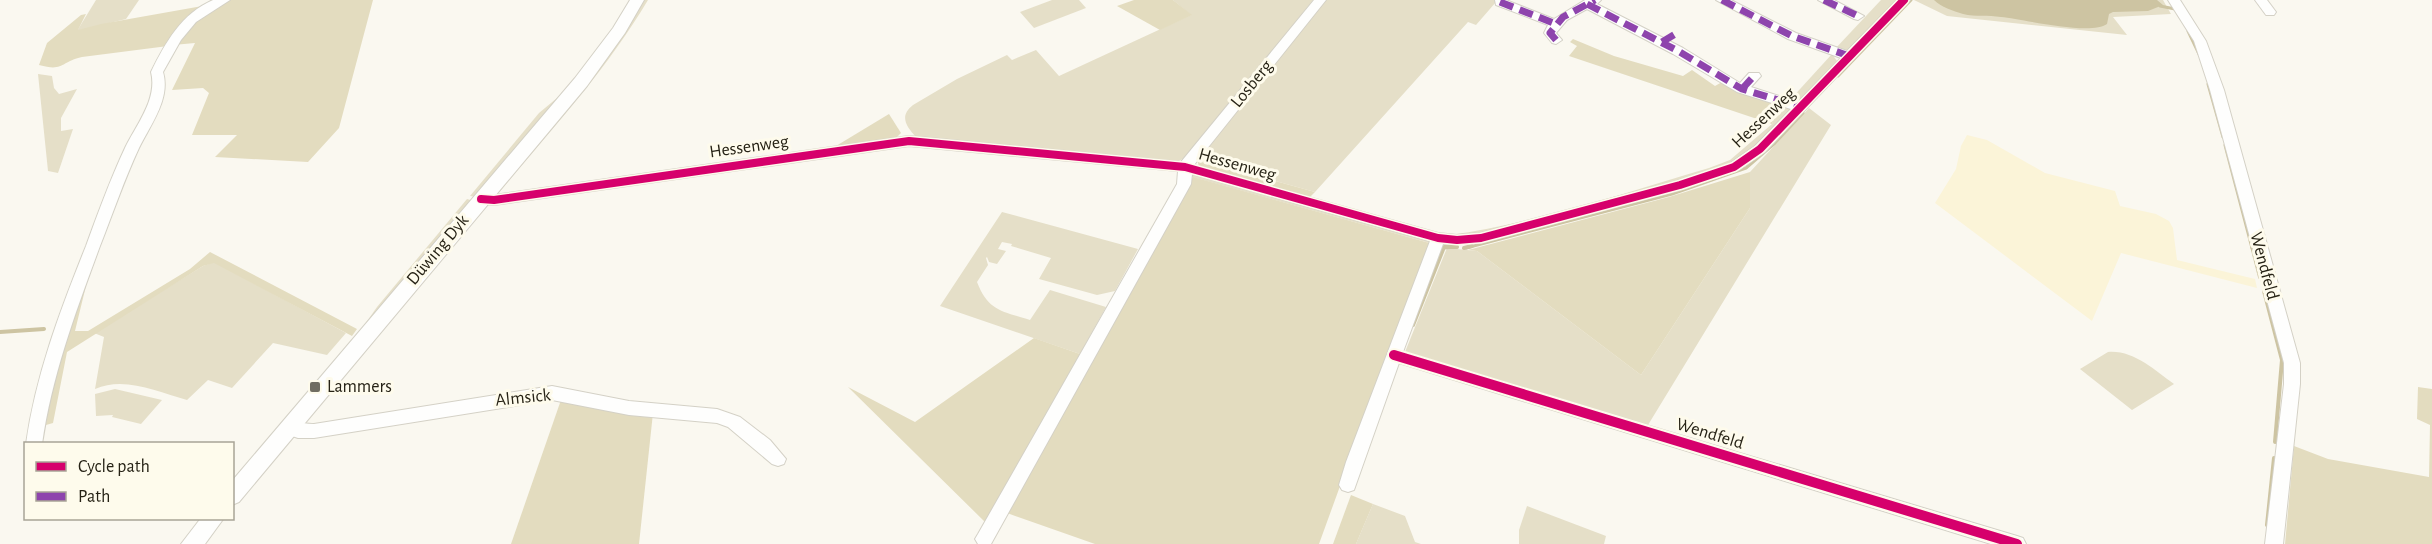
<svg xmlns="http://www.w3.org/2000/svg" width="2432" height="544" viewBox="0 0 2432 544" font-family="'Alegreya Sans',sans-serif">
	<rect width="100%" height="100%" fill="#faf8f0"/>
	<path fill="#fbf4d8" d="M1967,135L1987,140L2045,173L2115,191L2120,206L2156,214L2169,221L2173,228L2177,260L2255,279L2257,288L2121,253L2092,321L1935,203L1956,169L1961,146Z"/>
	<g fill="#e5dfc8">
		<path d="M96,0H139L126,19L77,31Z"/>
		<path d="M641,0H648C606,71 549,132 497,195L493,192Z"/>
		<path d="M1052,0H1079L1086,8L1034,28L1020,12Z"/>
		<path d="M1173,0H1313L1188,156L1177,162L916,137C906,126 899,116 913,105L957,79L1007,55L1012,60L1036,50L1059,76L1191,15Z"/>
		<path d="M1324,0H1504L1496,2L1476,25L1468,22L1315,192L1197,159Z"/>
		<path d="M1881,0H1897L1850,49L1846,51L1835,49Z"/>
		<path d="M1914,0H2163L2171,14L2113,17L2127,35L1947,16Z"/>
		<path d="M1832,54L1837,61L1800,101L1790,100Z"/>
		<path d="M38,74L52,76L54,88L59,94L77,89L61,118V131L73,129L58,173L48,171Z"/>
		<path d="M569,88L477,197L470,196L539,113Z"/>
		<path d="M1780,103L1789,108L1790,112L1755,149L1738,161L1673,183L1489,232L1449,235C1537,223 1624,193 1709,168L1730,160L1772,124Z"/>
		<path d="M1809,108L1831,125L1648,425L1405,352L1447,248L1477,251L1641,375L1750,208V172Z"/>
		<path d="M1194,174L1428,239L1433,244L1188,176Z"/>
		<path d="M467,199L474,201L356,337L377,307Z"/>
		<path d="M1002,212L1138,249L1115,291L1097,295L1039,279L1051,258L1011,246L1012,244L1002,242L998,249L1006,251L997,264L989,262L987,257L986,258L988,265L977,282C988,311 1002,311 1030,320L1050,290L1106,307L1080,354L940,306Z"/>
		<path d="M214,262L346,333L327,355L273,343L232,388L208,380L187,400C157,392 125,376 95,389L104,337L94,333L203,266Z"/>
		<path d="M2108,352C2134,350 2154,370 2174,384L2132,410L2080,369Z"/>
		<path d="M115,389L162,400L141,424L112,417L113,415L96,416L95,394Z"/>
		<path d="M1373,504L1405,516L1415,542L1421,544H1356Z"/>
		<path d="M1527,506L1606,536L1604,544H1519V530Z"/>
	</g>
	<g fill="#e3dcbf">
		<path d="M228,0H373L339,128L308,162L215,157L237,135H192L209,93L203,88L172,90L195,43L173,45L180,33Z"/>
		<path d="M1134,0H1173L1192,15L1160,30L1117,6Z"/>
		<path d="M208,5L168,46L82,57C60,62 64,72 39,65L47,43L81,15L86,14L78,30L101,24Z"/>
		<path d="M1573,39L1614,56L1683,76L1692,70L1715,86L1722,82L1735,91L1780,103L1772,124L1569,56L1577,46L1570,42Z"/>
		<path d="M889,114L901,133L894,140L831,149Z"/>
		<path d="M1197,159L1315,192L1309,198L1199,167Z"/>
		<path d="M1750,172V208L1641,375L1477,251L1468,250L1669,197Z"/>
		<path d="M1193,177L1433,244L1388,354L1319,544H1095L1007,513Z"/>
		<path d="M210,252L357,329L352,336L214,263L203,266L67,352L53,423L39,427L94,253L75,331H88L190,269Z"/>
		<path d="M1034,338L1080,354L985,522L848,387L915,422Z"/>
		<path d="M2418,387L2432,389V544H2285L2294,446L2328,459L2429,477L2430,425L2417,419Z"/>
		<path d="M562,397L653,413L639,544H511Z"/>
		<path d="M1351,495L1373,504L1356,544H1333Z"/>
	</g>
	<path fill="#cdc4a2" d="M1934,0H2157L2163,5L2148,11L2113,12L2109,14L2107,24C2090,36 2023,19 2001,17C1988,15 1976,17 1963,14C1953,11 1941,7 1934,0Z"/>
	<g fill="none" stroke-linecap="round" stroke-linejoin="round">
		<g stroke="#cdc4a2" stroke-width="3">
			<path d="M2160,6L2175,9"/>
			<path d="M2188,31L2199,54"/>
			<path d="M1838,76L1911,0"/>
			<path d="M2208,84L2223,137"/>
			<path d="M2225,145L2252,248"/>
			<path d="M1444,248L1457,247"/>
			<path d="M1466,248L1672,194L1746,168L1775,143L1803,113"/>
		</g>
		<g stroke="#cdc4a2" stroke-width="4">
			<path d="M2252,246L2260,277"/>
			<path d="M1464,248L1472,246"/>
			<path d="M2264,291L2282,360L2275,442"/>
			<path d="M1413,325L1444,247H1457"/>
			<path d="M0,332L44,329"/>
			<path d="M2267,525L2274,458"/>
		</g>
		<g stroke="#d4d1c6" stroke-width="2">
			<g id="minor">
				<path d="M213,0H230L196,22L181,40L163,72C171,99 150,125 139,148C124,180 113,213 100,246C76,311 52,375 42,444H26C36,374 60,311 86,246C98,213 110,180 125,148C136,125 158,99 151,72C165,43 182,13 213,0Z"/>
				<path d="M1314,0H1326L1194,165L1438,233L1457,235L1481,233L1677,181L1729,164L1755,146L1791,109L1737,92L1673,54L1587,9L1567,20L1556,33L1562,40L1556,44L1552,43L1544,33L1548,25L1496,5L1495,0H1506L1554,19L1585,0H1601L1597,4L1683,48L1740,83L1749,73H1759L1761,76L1751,87L1798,102L1841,58L1788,39L1716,0H1731L1796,33L1847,51L1897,0H1910L1765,152L1739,170L1680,190L1481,243L1443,244L1403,352L2017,536L2023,538L2026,544H1991L1399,363L1354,490L1348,492L1342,490L1339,485L1346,462L1430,241L1192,174L1191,184L991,544H978L975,539L978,534L1177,184L1178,171L909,146L494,205L476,203L474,199L481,194L494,195L909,136L1181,162Z"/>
				<path d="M1818,0H1834L1864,16L1858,20L1854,19Z"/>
				<path d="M2168,0H2180L2206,41L2224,90L2300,363V384L2283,544H2265L2284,384V363L2210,90L2194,41Z"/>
				<path d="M2255,0H2267L2276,12L2274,15H2266Z"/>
				<path d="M552,386L629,401L717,409L740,417L770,440L786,459L784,464L778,466L772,464L728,427L717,423L629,415L552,400L314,438H298L283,433L281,428L283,423C292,420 304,424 314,424Z"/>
			</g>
		</g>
		<g stroke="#d4d1c6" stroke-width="2">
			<g id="tertiary">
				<path d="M630,0H644L625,33L587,86L239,502L232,505V481L575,78L613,28Z"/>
				<path d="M201,518H224L205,544H181Z"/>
			</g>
		</g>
		<use href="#minor" fill="#fefefd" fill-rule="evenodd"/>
		<use href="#tertiary" fill="#fefefd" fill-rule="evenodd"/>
		<g stroke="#8e44ad" stroke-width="7" stroke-dasharray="14 7" stroke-linecap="butt">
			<path d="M1722,0L1792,36L1849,56"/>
			<path d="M1824,0L1858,16"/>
			<path d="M1500,2L1556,24"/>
			<path d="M1587,4L1678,51L1742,89L1801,107"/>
			<path d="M1556,40L1550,33L1563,17L1595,0"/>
			<path d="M1662,42L1677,33"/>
			<path d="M1742,89L1754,76"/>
		</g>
		<g stroke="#fefbec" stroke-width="11">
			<path id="cycleway-far1" d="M481,199L494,200L909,141L1185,167L1438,238L1457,240L1481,238L1680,185L1734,167L1760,149L1904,0"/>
		</g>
		<g stroke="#fefbec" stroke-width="14">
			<path id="cycleway" d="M1394,355L2017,544"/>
		</g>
		<use href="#cycleway-far1" stroke="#d6006c" stroke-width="8"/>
		<use href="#cycleway" stroke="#d6006c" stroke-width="10"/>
	</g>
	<rect fill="#706d62" stroke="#fefbec" stroke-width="2" x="309" y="381" width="12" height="12" rx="3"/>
	<g text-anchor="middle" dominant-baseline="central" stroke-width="6" stroke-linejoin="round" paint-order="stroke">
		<g font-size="18" fill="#262215" stroke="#fefbec">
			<text transform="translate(1252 84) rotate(-51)">Losberg</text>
			<text transform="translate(1764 118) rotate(-43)">Hessenweg</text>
			<text transform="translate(749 147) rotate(-8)">Hessenweg</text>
			<text transform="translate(1237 165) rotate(16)">Hessenweg</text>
			<text transform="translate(438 250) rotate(-50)">Düwing Dyk</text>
			<text transform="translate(2264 266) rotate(75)">Wendfeld</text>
			<text transform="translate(523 398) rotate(-6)">Almsick</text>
			<text transform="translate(1710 434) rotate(17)">Wendfeld</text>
		</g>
		<g font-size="18" fill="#262215" stroke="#fefbec" text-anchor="start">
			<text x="327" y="387">Lammers</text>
		</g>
	</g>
	<rect x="24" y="442" width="210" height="78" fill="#fefbec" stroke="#a8a496" stroke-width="1.5"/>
	<rect x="36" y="462" width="30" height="9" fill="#d6006c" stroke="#a8a496" stroke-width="1.5"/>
	<text x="78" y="472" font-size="18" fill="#262215">Cycle path</text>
	<rect x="36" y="492" width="30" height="9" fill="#8e44ad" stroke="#a8a496" stroke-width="1.5"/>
	<text x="78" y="502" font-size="18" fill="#262215">Path</text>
</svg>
